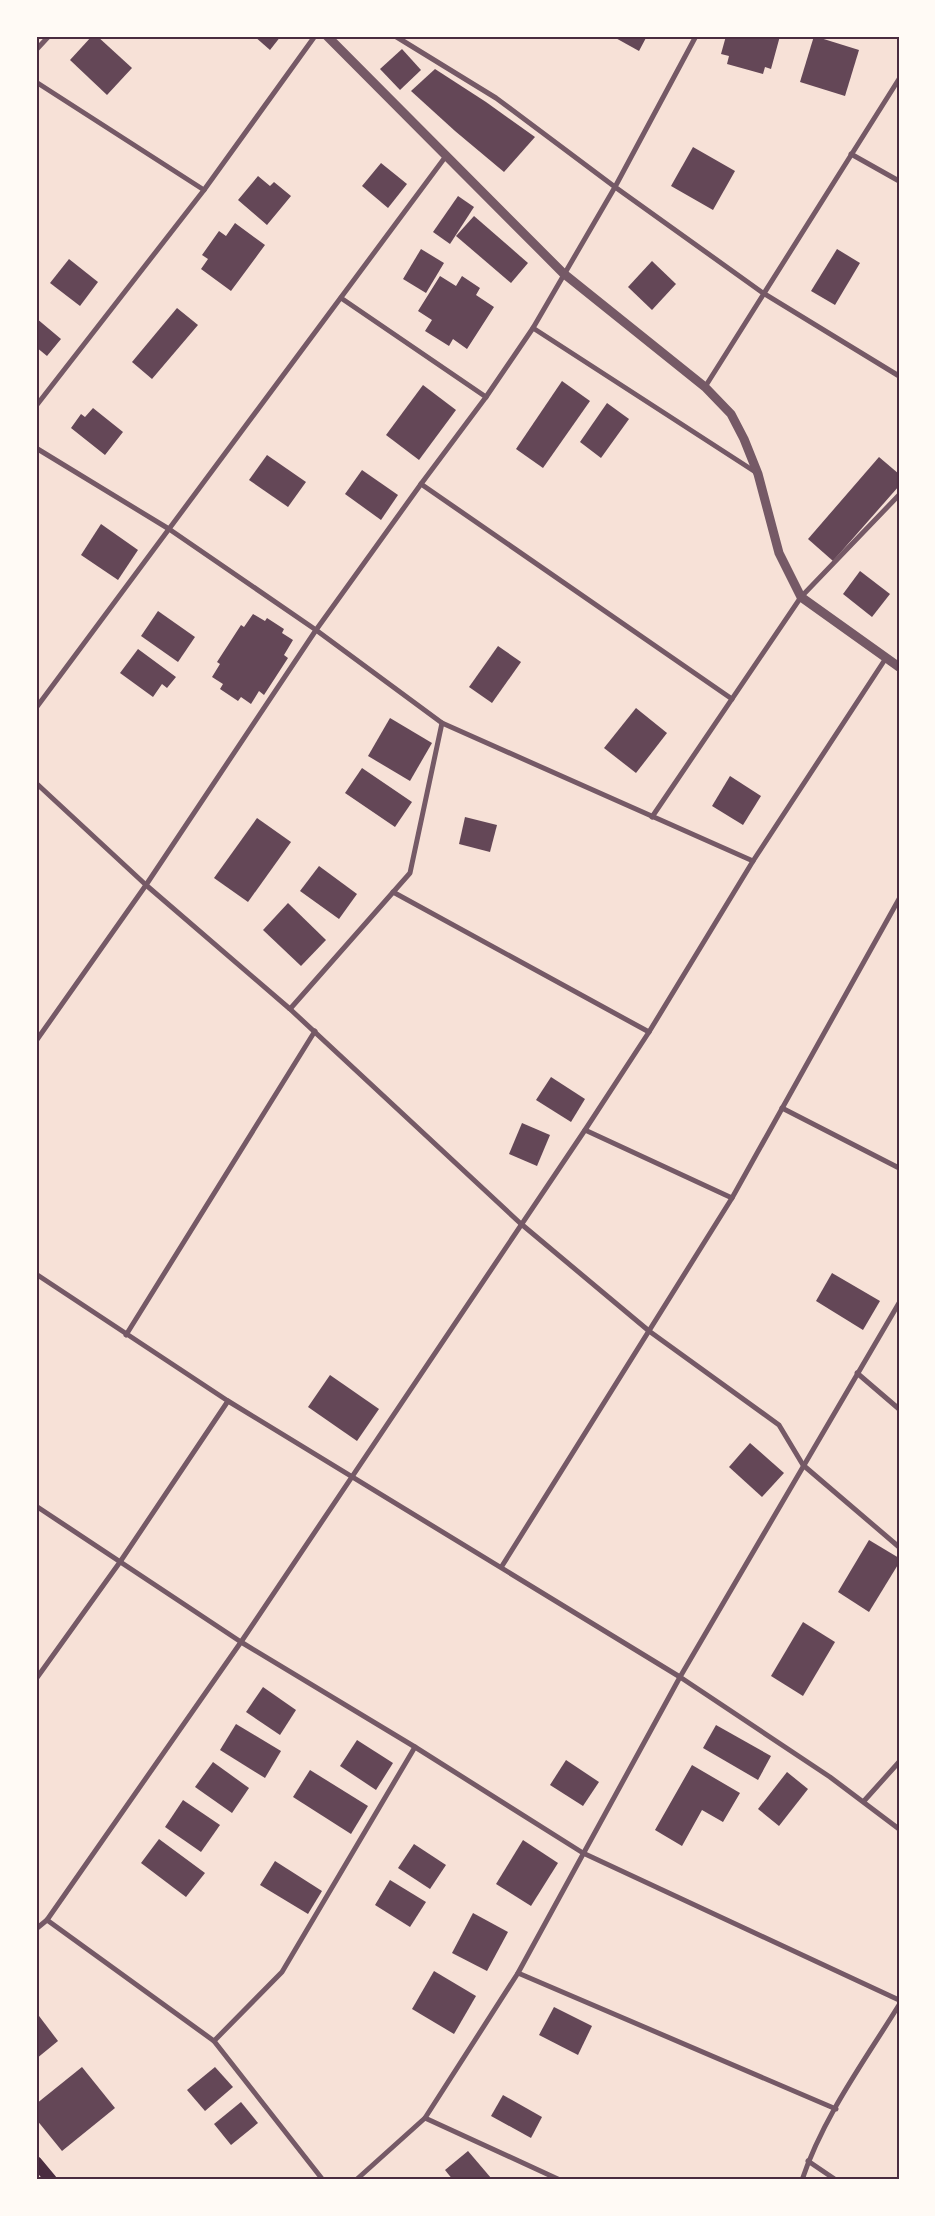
<svg xmlns="http://www.w3.org/2000/svg" width="935" height="2216" viewBox="0 0 935 2216" font-family="'Noto Sans',sans-serif">
	<rect width="100%" height="100%" fill="#f7e1d7"/>
	<g fill="#644757">
		<path d="M92,36H97L132,68L107,95L70,60Z"/>
		<path d="M254,36H281L270,50Z"/>
		<path d="M612,36H647L639,51Z"/>
		<path d="M726,36H780L771,69L765,67L763,74L727,64L729,56L721,54Z"/>
		<path d="M814,36L859,50L845,96L800,82Z"/>
		<path d="M402,49L421,70L400,90L380,69Z"/>
		<path d="M435,69L486,102L535,137L504,172L455,131L411,91Z"/>
		<path d="M693,147L735,171L713,210L671,186Z"/>
		<path d="M381,163L407,184L388,208L362,186Z"/>
		<path d="M258,176L270,186L274,182L291,196L267,225L238,200Z"/>
		<path d="M458,196L474,207L450,244L433,232Z"/>
		<path d="M474,216L528,263L511,283L456,236Z"/>
		<path d="M235,223L265,245L231,291L201,269L208,259L202,255L219,231L226,236Z"/>
		<path d="M421,249L444,263L426,293L403,279Z"/>
		<path d="M837,249L860,263L835,305L811,291Z"/>
		<path d="M69,259L98,282L80,306L50,283Z"/>
		<path d="M652,261L676,284L652,310L628,287Z"/>
		<path d="M440,276L456,286L462,276L480,288L476,295L494,307L467,349L453,339L449,346L425,331L432,320L418,311Z"/>
		<path d="M177,308L198,325L152,379L132,362Z"/>
		<path d="M36,318L61,339L47,356L36,347Z"/>
		<path d="M562,381L590,401L543,468L516,449Z"/>
		<path d="M423,385L456,410L419,460L386,435Z"/>
		<path d="M607,403L629,419L601,458L580,442Z"/>
		<path d="M93,408L123,432L105,455L71,428L81,414L85,417Z"/>
		<path d="M267,455L306,482L288,507L249,480Z"/>
		<path d="M879,457L899,474V486L833,561L808,539Z"/>
		<path d="M362,470L398,495L381,520L345,494Z"/>
		<path d="M101,524L138,550L118,580L81,555Z"/>
		<path d="M860,571L890,594L872,617L843,594Z"/>
		<path d="M158,611L195,637L178,662L141,636Z"/>
		<path d="M253,614L265,621L267,618L284,629L282,633L293,640L284,655L288,658L264,695L259,691L251,704L241,697L238,701L220,689L223,684L212,677L220,664L217,662L241,625L244,627Z"/>
		<path d="M498,646L521,662L492,703L469,687Z"/>
		<path d="M138,649L176,677L167,688L162,684L153,697L120,673Z"/>
		<path d="M636,708L667,733L636,773L604,748Z"/>
		<path d="M390,718L432,743L410,781L368,756Z"/>
		<path d="M362,768L412,802L395,827L345,793Z"/>
		<path d="M730,776L761,796L743,825L712,806Z"/>
		<path d="M465,817L497,825L490,852L459,844Z"/>
		<path d="M257,818L291,842L248,902L214,878Z"/>
		<path d="M319,866L357,894L339,919L300,891Z"/>
		<path d="M288,903L326,940L301,966L263,930Z"/>
		<path d="M551,1077L585,1099L571,1122L536,1100Z"/>
		<path d="M522,1123L550,1135L537,1166L509,1154Z"/>
		<path d="M832,1273L880,1301L863,1330L816,1301Z"/>
		<path d="M330,1375L379,1409L357,1441L308,1407Z"/>
		<path d="M750,1443L784,1473L762,1497L729,1467Z"/>
		<path d="M869,1540L899,1558V1563L869,1612L838,1592Z"/>
		<path d="M803,1622L835,1642L803,1696L771,1676Z"/>
		<path d="M263,1687L296,1710L280,1735L246,1712Z"/>
		<path d="M236,1724L281,1751L265,1778L220,1750Z"/>
		<path d="M716,1725L771,1756L758,1780L703,1748Z"/>
		<path d="M357,1740L393,1763L376,1790L340,1766Z"/>
		<path d="M566,1760L599,1782L583,1806L550,1785Z"/>
		<path d="M213,1762L249,1788L232,1813L195,1787Z"/>
		<path d="M692,1765L740,1793L723,1822L702,1810L682,1846L655,1830Z"/>
		<path d="M310,1770L368,1806L351,1834L293,1797Z"/>
		<path d="M787,1772L808,1789L779,1826L758,1809Z"/>
		<path d="M183,1800L220,1825L201,1852L165,1827Z"/>
		<path d="M159,1839L205,1873L186,1897L141,1863Z"/>
		<path d="M523,1840L558,1863L531,1906L496,1884Z"/>
		<path d="M414,1844L446,1865L430,1889L398,1868Z"/>
		<path d="M275,1861L322,1891L308,1914L260,1885Z"/>
		<path d="M390,1880L426,1902L410,1927L375,1905Z"/>
		<path d="M473,1913L508,1932L487,1971L452,1953Z"/>
		<path d="M434,1971L476,1996L454,2034L412,2009Z"/>
		<path d="M554,2007L592,2026L578,2055L539,2035Z"/>
		<path d="M36,2012L58,2041L36,2059Z"/>
		<path d="M82,2067L115,2108L62,2151L36,2119V2104Z"/>
		<path d="M215,2067L233,2087L205,2111L187,2090Z"/>
		<path d="M503,2095L542,2117L531,2138L491,2116Z"/>
		<path d="M241,2102L258,2123L231,2145L214,2124Z"/>
		<path d="M468,2151L491,2178L490,2180H453L445,2170Z"/>
	</g>
	<g fill="none" stroke-linecap="round" stroke-linejoin="round">
		<g stroke="#755966" stroke-width="5">
			<path d="M395,36L496,98L615,187L763,293L899,376"/>
			<path d="M36,50L49,36"/>
			<path d="M36,82L204,190"/>
			<path d="M851,154L899,181"/>
			<path d="M341,298L486,397"/>
			<path d="M533,328L757,473"/>
			<path d="M705,387L899,79"/>
			<path d="M36,406L204,190L315,36"/>
			<path d="M36,448L169,529L316,630L442,723L753,861"/>
			<path d="M421,484L732,699"/>
			<path d="M36,708L446,156"/>
			<path d="M36,783L146,885L290,1009L520,1223L649,1331L779,1425L803,1465L899,1547"/>
			<path d="M652,817L801,597L899,495"/>
			<path d="M393,892L649,1032"/>
			<path d="M290,1009L410,873L442,723"/>
			<path d="M36,1041L146,885L316,630L421,484L486,397L533,328L615,187L696,36"/>
			<path d="M782,1108L899,1168"/>
			<path d="M585,1130L732,1198"/>
			<path d="M36,1274L228,1401L680,1677L830,1777L899,1829"/>
			<path d="M126,1335L315,1031"/>
			<path d="M857,1373L899,1409"/>
			<path d="M36,1506L241,1642L415,1747L583,1853L899,2000"/>
			<path d="M502,1566L732,1198L899,899"/>
			<path d="M36,1679L120,1562L228,1401"/>
			<path d="M864,1801L899,1762"/>
			<path d="M47,1920L214,2041L323,2180"/>
			<path d="M36,1929L47,1920L241,1642L585,1130L649,1032L753,861L886,658"/>
			<path d="M518,1973L836,2109"/>
			<path d="M214,2041L282,1972L415,1747"/>
			<path d="M425,2118L560,2180"/>
			<path d="M808,2161L836,2180"/>
			<path d="M356,2180L425,2118L518,1973L680,1677L899,1303"/>
			<path d="M802,2180C823,2117 865,2060 899,2005"/>
		</g>
		<path stroke="#755966" stroke-width="9" d="M327,36L563,273L705,387L731,414L744,439L758,474L779,553L801,597L899,667"/>
		<path stroke="#4a2c40" stroke-width="12" d="M36,2162L51,2180"/>
	</g>
	<rect width="935" height="2216" fill="none" stroke="#fffaf5" stroke-width="75"/>
	<rect x="38" y="38" width="860" height="2140" fill="none" stroke="#4a2c40" stroke-width="2"/>
</svg>
